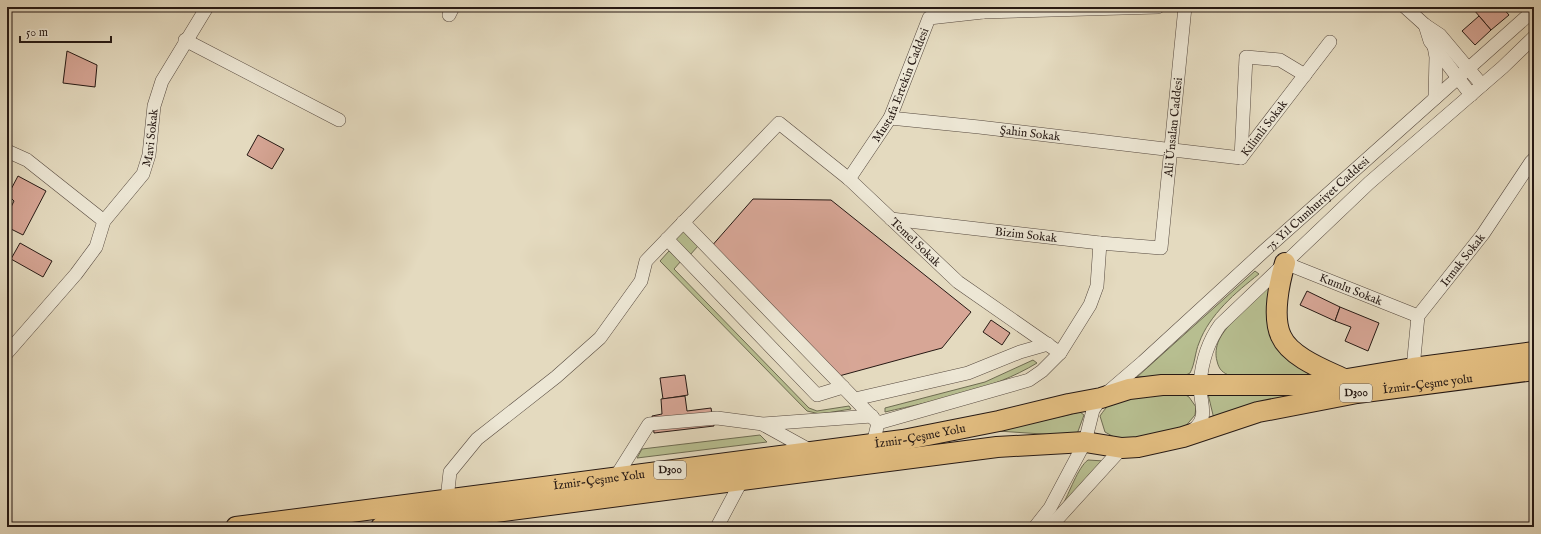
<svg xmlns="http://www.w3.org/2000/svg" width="1541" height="534" viewBox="0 0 1541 534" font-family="'IM FELL English',serif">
	<rect width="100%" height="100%" fill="#e4dabf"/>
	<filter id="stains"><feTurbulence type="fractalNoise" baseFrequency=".005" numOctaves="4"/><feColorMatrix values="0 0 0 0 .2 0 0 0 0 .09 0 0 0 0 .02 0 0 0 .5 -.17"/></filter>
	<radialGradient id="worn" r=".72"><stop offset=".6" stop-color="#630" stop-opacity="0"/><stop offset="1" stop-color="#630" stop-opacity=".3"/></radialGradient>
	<g fill="#b7be90" stroke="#6e6c52">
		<path d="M684,231L698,246L690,255L675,240Z"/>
		<path d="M669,251L681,261L674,269L809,408L817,411L849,406L851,409L820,414L807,411L660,261Z"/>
		<path d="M1255,271L1259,274C1236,292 1209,315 1199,343C1195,352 1195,364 1190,373L1186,375L1137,377Z"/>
		<path d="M1272,283L1299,367L1310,375L1231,376C1223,373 1219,370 1217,361C1215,354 1216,347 1219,340C1226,325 1258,293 1272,283Z"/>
		<path d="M1033,360L1037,363C991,391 937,400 885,412V408L985,382Z"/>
		<path d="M1316,389L1214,419L1208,394Z"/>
		<path d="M1182,393L1189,397L1196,407L1195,415L1184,428L1127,440L1114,437L1105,432L1100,416C1106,407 1111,402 1121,397Z"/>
		<path d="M1080,412L1084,415L1077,434L1071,436L998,431Z"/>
		<path d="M760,435L767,442L637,458L642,449Z"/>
		<path d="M1088,460L1104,461L1083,481L1067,502L1062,506C1069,494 1078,467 1088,460Z"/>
	</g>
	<g fill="#d7a696" stroke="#261914">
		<path d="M1477,7H1502L1509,15L1491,30L1474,10Z"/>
		<path d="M1479,16L1491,30L1475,45L1462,31Z"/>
		<path d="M67,51L97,65L95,87L63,83Z"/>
		<path d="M258,135L284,149L272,169L247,155Z"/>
		<path d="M18,176L46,191L23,235L7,227V205L11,207L14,201L8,195Z"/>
		<path d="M753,199L831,200L971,312L942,348L839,376L710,248Z"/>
		<path d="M20,243L52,261L43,277L11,259Z"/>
		<path d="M1307,291L1340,307L1335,321L1300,305Z"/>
		<path d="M1340,307L1379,323L1368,351L1345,341L1351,327L1335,321Z"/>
		<path d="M991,320L1010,333L1002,345L983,332Z"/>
		<path d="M685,375L688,395L663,399L660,378Z"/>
		<path d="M685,396L687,411L711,408L714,426L654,433L652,416L662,414L661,399Z"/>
	</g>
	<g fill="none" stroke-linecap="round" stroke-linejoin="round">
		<g stroke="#56493f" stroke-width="14">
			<g id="minor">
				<path d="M1405,7L1425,25L1440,35L1482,85"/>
				<path d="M983,12L1158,7"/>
				<path d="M449,15L453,7"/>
				<path d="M1425,25L1430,41L1471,95"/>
				<path d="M185,40L339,120"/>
				<path d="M1434,46L1436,57L1435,98"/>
				<path id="s1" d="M890,118L979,127L1241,158L1330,42"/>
				<path d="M7,151L27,160L104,221"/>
				<path d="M1241,158L1246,57L1280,60L1305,75"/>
				<path id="s2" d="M849,179L890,118L929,18L983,12V7"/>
				<path id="s3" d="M891,219L1100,243L1161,248L1185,7"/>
				<path d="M683,222L875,420"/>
				<path d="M667,239L817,395L843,387"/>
				<path id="s4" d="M1285,263L1418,316"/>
				<path id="s5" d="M7,353L76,274L96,247L104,221L143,174L149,155L154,106L162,81L207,7"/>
				<path id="s6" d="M1413,368L1418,316L1483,234L1531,162L1534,159"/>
				<path d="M855,399L968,373L1020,352L1048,344"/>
				<path d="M764,425L813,452"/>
				<path d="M1189,433C1212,418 1199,404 1200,383C1202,361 1207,343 1220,325L1369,183L1503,67L1534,37"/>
				<path d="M873,444L878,423L1029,380L1042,371L1060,353L1090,305L1097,286L1100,243"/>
				<path d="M615,478L649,424L717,418L763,424L872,416"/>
				<path id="s7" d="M447,499L450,472L477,439L556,377L600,338L641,281L646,261L779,123L849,179L958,282L1060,353"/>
				<path d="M717,527L742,480"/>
				<path id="s8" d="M1035,527L1050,508L1085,442L1093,410L1101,398L1143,362L1264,251L1534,10"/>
				<path d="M1050,527L1122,448"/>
			</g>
		</g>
		<g stroke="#261914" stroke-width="22">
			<g id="highway">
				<path d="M1285,263C1279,283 1272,317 1281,336C1290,357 1325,370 1344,379"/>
				<path id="s9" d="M236,527L903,440L999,421L1069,404L1101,398L1129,389L1162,385H1311L1413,368L1534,352"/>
				<path id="s10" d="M381,527L997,447L1085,442L1122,448L1138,447L1183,437L1258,412L1357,393L1534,370"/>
			</g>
		</g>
		<use href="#minor" stroke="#ede7d5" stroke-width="13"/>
		<use href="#highway" stroke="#e2bd80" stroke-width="20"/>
	</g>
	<g text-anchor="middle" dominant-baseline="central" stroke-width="4" stroke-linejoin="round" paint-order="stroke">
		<g fill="#ede7d5" stroke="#62574e" stroke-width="1">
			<rect x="1340" y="384" width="32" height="18" rx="3"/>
			<rect x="654" y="461" width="32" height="18" rx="3"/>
		</g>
		<g font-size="11" font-weight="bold" fill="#261914">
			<text x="1356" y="393">D300</text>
			<text x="670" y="470">D300</text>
		</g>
		<g font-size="12" fill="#261914" stroke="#ede7d5">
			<text stroke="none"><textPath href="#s2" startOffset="108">Mustafa Ertekin Caddesi</textPath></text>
			<text stroke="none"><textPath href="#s3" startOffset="393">Ali Ünsalan Caddesi</textPath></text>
			<text stroke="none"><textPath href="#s1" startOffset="391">Kilimli Sokak</textPath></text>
			<text stroke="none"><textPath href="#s1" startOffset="141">Şahin Sokak</textPath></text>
			<text stroke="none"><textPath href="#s5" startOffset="264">Mavi Sokak</textPath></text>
			<text stroke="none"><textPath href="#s8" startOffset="437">75. Yıl Cumhuriyet Caddesi</textPath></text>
			<text stroke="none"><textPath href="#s3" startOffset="136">Bizim Sokak</textPath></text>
			<text stroke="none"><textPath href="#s7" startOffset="693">Temel Sokak</textPath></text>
			<text stroke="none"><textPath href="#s6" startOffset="124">Irmak Sokak</textPath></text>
			<text stroke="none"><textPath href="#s4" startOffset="71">Kumlu Sokak</textPath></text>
			<text stroke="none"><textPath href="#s10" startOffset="1060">İzmir-Çeşme yolu</textPath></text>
			<text stroke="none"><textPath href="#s9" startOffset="690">İzmir-Çeşme Yolu</textPath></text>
			<text stroke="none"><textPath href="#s9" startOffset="366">İzmir-Çeşme Yolu</textPath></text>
		</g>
	</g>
	<rect width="1541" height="534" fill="none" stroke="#e4dabf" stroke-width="24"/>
	<rect x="8" y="8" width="1525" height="518" fill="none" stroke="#261914" stroke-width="2"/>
	<rect x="12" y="12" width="1517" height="510" fill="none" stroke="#261914"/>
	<path d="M20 36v6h91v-6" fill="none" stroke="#261914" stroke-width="2"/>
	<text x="26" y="36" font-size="12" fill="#261914" stroke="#ede7d5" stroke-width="3" paint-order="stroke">50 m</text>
	<rect width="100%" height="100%" filter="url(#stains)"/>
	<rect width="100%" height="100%" fill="url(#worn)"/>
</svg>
